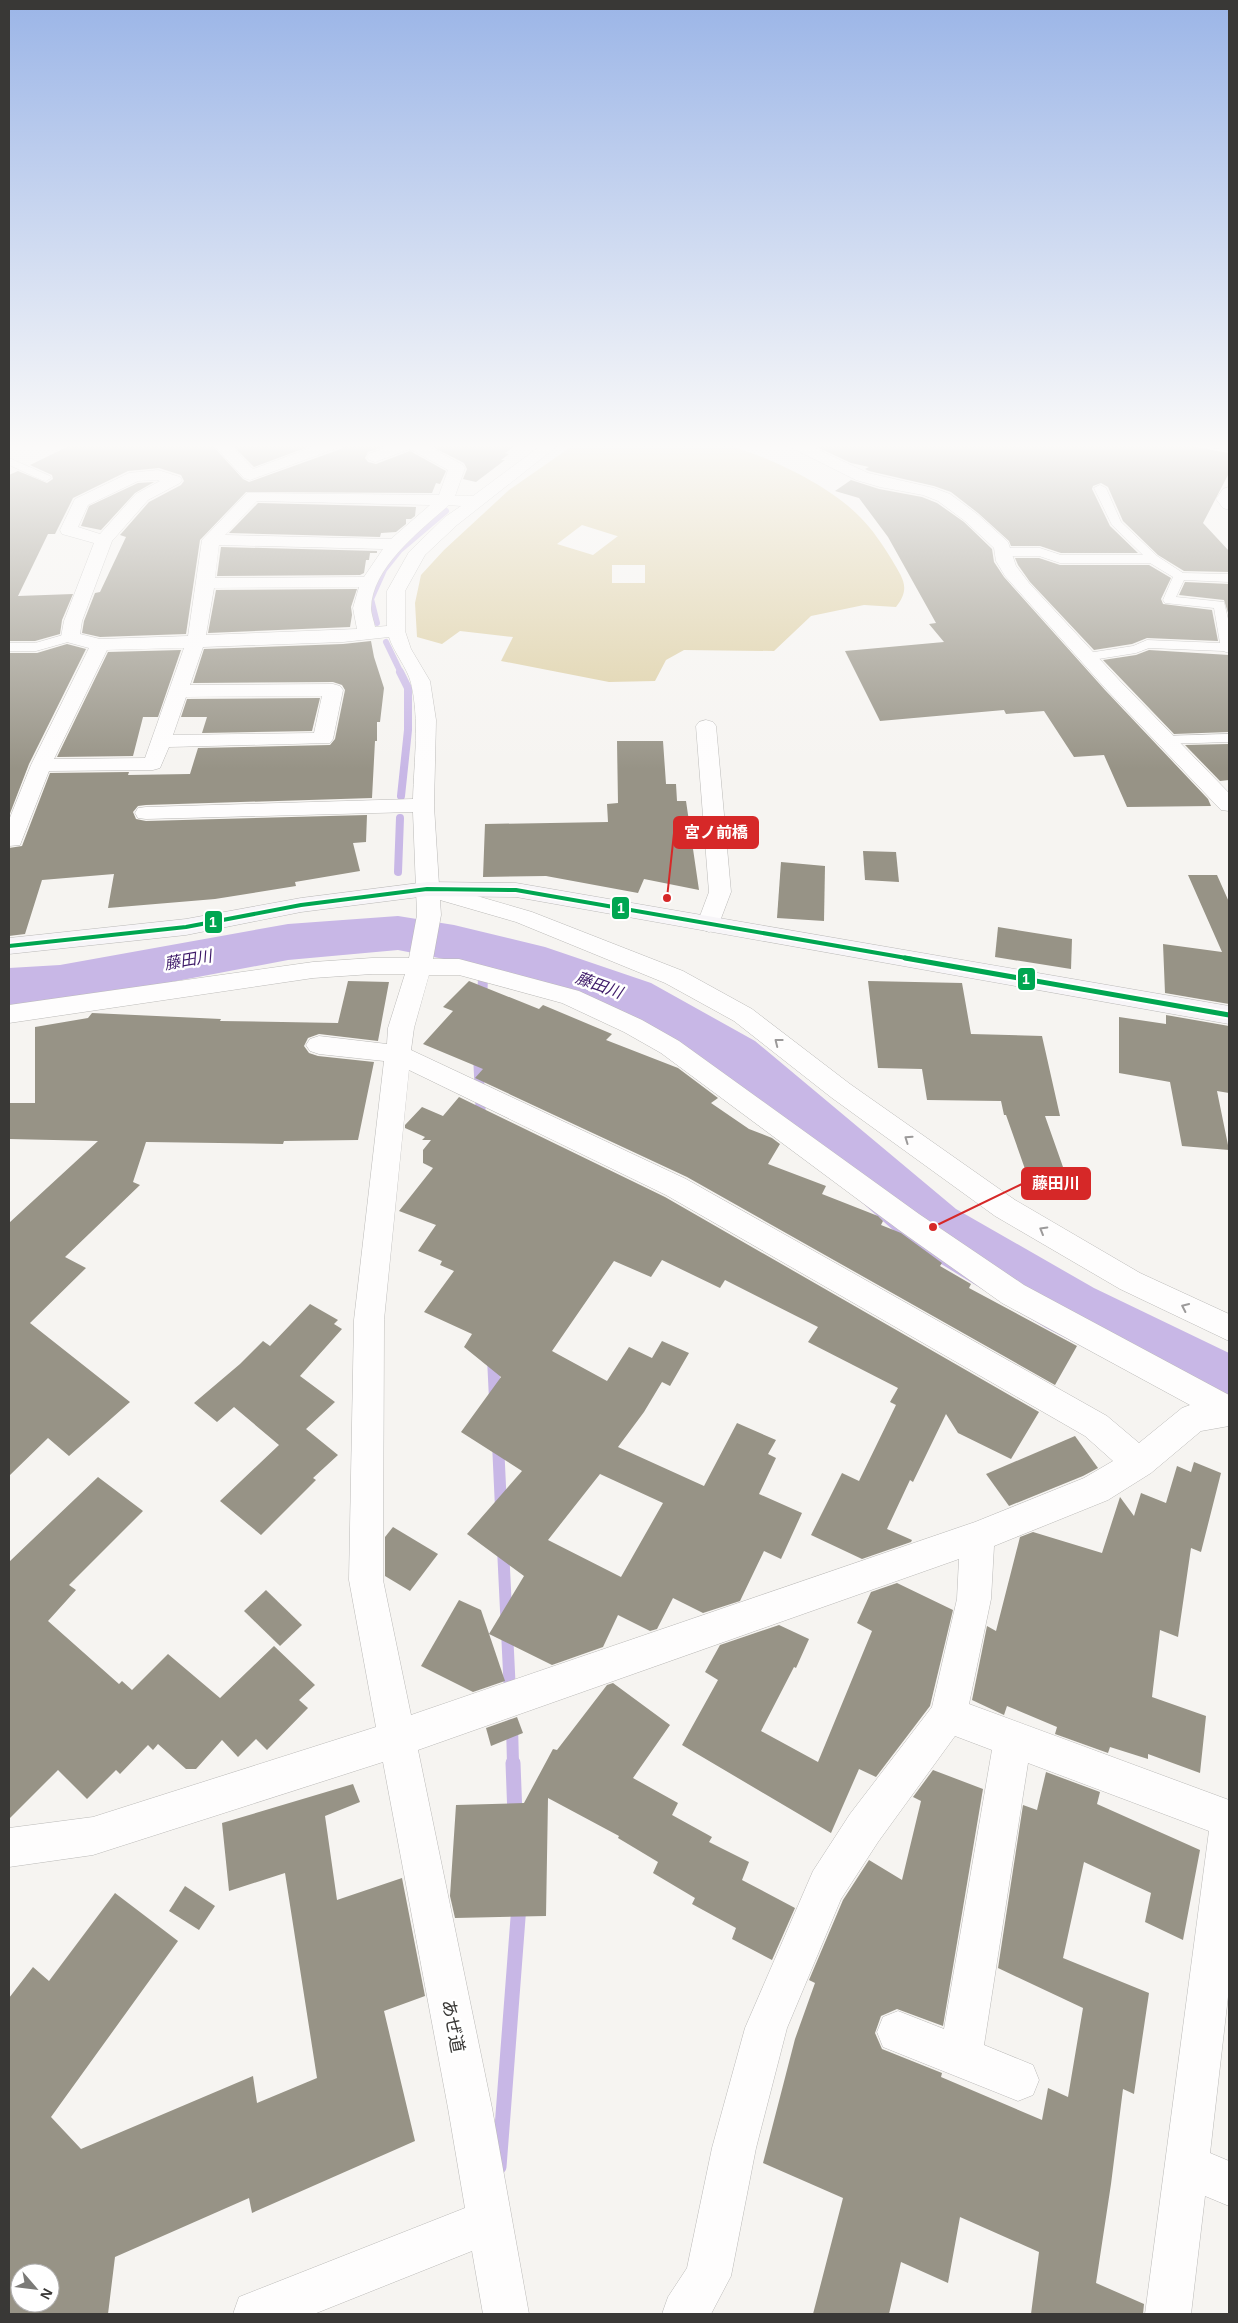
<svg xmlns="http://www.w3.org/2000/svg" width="1238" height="2323" viewBox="0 0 1238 2323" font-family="Helvetica,'Noto Sans JP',sans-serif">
	<rect width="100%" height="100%" fill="#f6f4f1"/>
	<path fill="#dccea2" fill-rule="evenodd" d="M575,444H723C766,455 829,485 860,517C873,530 882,544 892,560C903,579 911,588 896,607L864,605L811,616L774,651L684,650L666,660L655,681L609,682L501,661L513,637L460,631L442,644L417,637L415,603L421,575L444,550L509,490ZM582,525L617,536H618L593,555L557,544ZM612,565H645V583H612Z"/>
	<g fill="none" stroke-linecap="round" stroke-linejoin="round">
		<g stroke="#c8b7e6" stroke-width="6">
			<path d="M377,623L371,599L384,570L400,550L446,511"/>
			<path d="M386,642L401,673"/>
		</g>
		<g stroke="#c8b7e6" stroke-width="8">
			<path d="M400,672L408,688V730L401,796"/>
			<path d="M398,872L400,818"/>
			<path d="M484,959V950"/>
		</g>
		<g stroke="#c8b7e6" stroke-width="10">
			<path d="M482,999L484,958"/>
			<path d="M478,1054L481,1119"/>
		</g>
		<g stroke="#c8b7e6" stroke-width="12">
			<path d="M493,1358L495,1399"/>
			<path d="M498,1443L501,1508"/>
			<path d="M503,1548L510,1693"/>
			<path d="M512,1725L513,1764"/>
		</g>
		<g stroke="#c8b7e6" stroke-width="15">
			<path d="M513,1763L515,1816"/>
			<path d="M499,2167L519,1905"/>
		</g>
		<path fill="#c8b7e6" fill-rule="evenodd" d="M398,916L454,925L545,947L651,983L755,1041L956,1209L1094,1288L1229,1353V1416L1204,1408L1046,1328L910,1245L713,1071L611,1009L530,980L454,961L398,950L288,960L60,1003L9,1006V968L60,965L288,924Z"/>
	</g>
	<g fill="#979386" fill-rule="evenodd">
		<path d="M73,444H211L243,479L249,482L341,449L345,444H391L368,452L365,458L368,462L376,464L410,451L446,471L440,484L436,483L432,493L246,492L200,540L186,634L100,637L82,633L84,621L95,593L100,592L126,537L120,535L149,502L181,485L184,481L181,475L159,468L128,471L73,498L55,534H48L18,596L73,594L62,620L60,634L35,641H9V475L18,471L47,483L53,479L52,475L30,465Z"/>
		<path d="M231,444H316L254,467Z"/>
		<path d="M427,444H519L505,453L509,454L501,460H505L476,482L463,479L467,469L464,463Z"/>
		<path d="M819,444H1180L1229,453V473L1203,523L1229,551V572L1184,571L1158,555L1123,521L1108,487L1101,483L1093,486L1092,489L1110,526L1138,553H1061L1040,546H1011L1009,541L978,513L951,492L934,486L869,471L865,469L869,467L851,463L819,448Z"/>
		<path d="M851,480L879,489L922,497L937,503L964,522L992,549L994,562L1004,577L1105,690L1208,799L1211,806L1127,807L1104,755L1074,757L1044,711L1006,714L1004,710L880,721L845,651L944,642L929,624L936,623L888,537L859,498L835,491Z"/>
		<path d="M154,482L135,493L101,530L81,526L89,506L138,483Z"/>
		<path d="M258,503L416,507L415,516L411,519H406V524L396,532L381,533L380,537L229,533Z"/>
		<path d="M221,547L377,551V553H370L369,560H366L364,573L360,575L217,576Z"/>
		<path d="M1015,558H1039L1060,565H1149L1171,578L1161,599L1163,604L1212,610L1218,641L1147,638L1132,644L1094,650L1030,582L1018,565Z"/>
		<path d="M1185,582L1229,584V616L1224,600L1179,595Z"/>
		<path d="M357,589L351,607L352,615L350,627L208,633L216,590Z"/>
		<path d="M371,641L374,657L384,688L380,722H377V741H375L372,798L146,805L138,806L133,812L136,819L146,821L367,815L366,842L353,843L360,871L295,882L296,886L215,899L108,908L114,874L42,880L25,934L9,936V848L22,846L50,773L129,772L128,775L190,774L198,748L330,745L335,739L345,690L342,685L333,682L193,683L204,649L343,644Z"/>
		<path d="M67,644L86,649L29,764L9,816V653H37Z"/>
		<path d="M181,650L158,717H143L133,756L57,757L108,652Z"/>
		<path d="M1149,650L1229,655V732L1174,734L1103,660L1136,655Z"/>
		<path d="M320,698L312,731L202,733L207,717H181L187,699Z"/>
		<path d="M617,741H663L666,784H676L677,801H686L699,890L644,879L638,893L546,876L483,877L485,824L608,822L607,804L618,803Z"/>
		<path d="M1229,744V780L1220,781L1185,745Z"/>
		<path d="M863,851L896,852L899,882L865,880Z"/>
		<path d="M781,862L825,866L824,921L777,918Z"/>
		<path d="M1188,875H1217L1229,902V1004L1165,993L1163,944L1222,952Z"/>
		<path d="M998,927L1072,939L1071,969L995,957Z"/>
		<path d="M348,981L389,982L378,1041L319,1034L308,1038L304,1046L309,1053L318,1056L374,1062L358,1140L284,1141L283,1144L146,1142L133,1182L140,1185L65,1257L86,1268L30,1323L130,1402L69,1456L48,1438L9,1476V1223L98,1141L9,1139V1103H35V1027L88,1018L92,1013L221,1019L220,1021L338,1023Z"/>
		<path d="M469,981L539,1009L543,1005L612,1034L606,1040L678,1068L718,1098L711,1103L749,1129L772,1138L780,1144L768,1164L826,1186L822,1194L878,1216L883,1221L881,1225L901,1233L942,1263L940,1266L971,1284L969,1288L1077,1346L1055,1385L687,1177L475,1078L483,1069L423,1044L453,1011L443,1007Z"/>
		<path d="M868,981L962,983L971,1034L1042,1036L1060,1116H1045L1063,1167L1025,1169L1006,1115H1004L1001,1101L927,1100L922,1069L878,1068Z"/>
		<path d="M1166,1015L1229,1026V1093L1217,1091L1229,1150L1182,1146L1170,1082L1119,1073V1017L1166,1024Z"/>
		<path d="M459,1097L665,1197L1039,1412L1011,1459L958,1433L946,1414L913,1482L910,1480L887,1529L912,1540L911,1542L862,1559L811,1535L842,1473L859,1481L896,1405L890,1402L898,1388L808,1342L818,1327L725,1280L720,1288L662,1260L651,1277L614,1261L552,1351L607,1381L629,1347L652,1358L662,1341L689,1353L670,1386L662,1382L644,1412L618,1447L704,1486L737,1423L776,1440L768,1454L776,1458L759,1494L802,1513L781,1559L764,1551L740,1601L703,1613L673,1598L657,1629L650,1631L618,1615L603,1647L552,1665L489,1634L524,1576L467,1534L522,1471L461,1432L501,1377L464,1347L472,1334L424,1312L454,1271L440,1265L442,1261L418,1251L436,1225L399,1211L433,1168L423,1163V1150L431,1140H422L425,1137L405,1128V1125L422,1107L443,1116ZM600,1474L663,1503L621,1577L548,1540Z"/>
		<path d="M310,1304L338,1320L334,1324L342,1329L300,1376L335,1402L306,1429L338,1455L313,1478L316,1480L261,1535L220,1501L279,1445L234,1407L217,1422L194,1403L240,1364L263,1341L270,1346Z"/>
		<path d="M1075,1436L1098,1468L1083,1476L1009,1506L986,1474Z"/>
		<path d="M1194,1462L1221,1473L1201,1552L1191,1548L1178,1637L1160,1630L1152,1697L1206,1716L1200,1773L1148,1754V1759L1110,1747L1108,1753L1055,1734L1057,1727L1007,1706L1004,1715L972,1700L987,1626L996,1631L1020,1537L1033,1532L1102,1553L1120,1497L1134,1516L1141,1493L1166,1503L1177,1466L1191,1472Z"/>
		<path d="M98,1477L143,1511L69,1585L76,1590L48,1621L119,1684L122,1681L132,1690L168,1654L220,1698L274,1646L315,1685L299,1700L308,1708L267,1750L256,1739L238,1757L222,1740L196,1769H186L158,1744L153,1750L148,1745L120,1774L116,1770L87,1799L58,1770L9,1819V1562Z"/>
		<path d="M393,1527L438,1554L410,1591L385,1576V1537Z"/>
		<path d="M897,1583L953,1610L930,1706L876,1777L859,1769L831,1833L682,1745L718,1680L705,1672L720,1645L779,1625L809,1639L796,1668L794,1667L761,1731L818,1762L872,1631L857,1623L871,1592Z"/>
		<path d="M266,1590L302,1625L280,1646L244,1611Z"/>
		<path d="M459,1600L481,1610L505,1681L473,1692L421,1666Z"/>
		<path d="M613,1683L670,1725L633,1778L678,1803L672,1815L712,1837L709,1842L749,1862L742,1880L795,1908L772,1960L732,1939L736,1928L692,1904L695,1898L653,1873L658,1862L618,1838L619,1836L548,1798L546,1916L455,1918L450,1896L456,1805L524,1803L553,1749L557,1750L607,1685Z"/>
		<path d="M517,1717L523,1733L491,1746L486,1728Z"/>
		<path d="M933,1770L983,1789L943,2026L897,2009L881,2016L875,2033L882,2049L942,2073L941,2077L1042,2120L1048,2088L1068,2097L1083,2008L998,1968L1023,1805L1037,1810L1046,1772L1100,1792L1097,1804L1200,1850L1183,1940L1145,1922L1151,1893L1084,1862L1063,1958L1149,1993L1134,2094L1123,2089L1111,2184L1096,2283L1144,2304L1143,2314H1031L1039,2252L960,2217L948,2283L901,2262L889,2314H813L843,2198L763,2163L795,2039L815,1983L809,1980L843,1900L869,1860L902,1880L921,1801L913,1797Z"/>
		<path d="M353,1784L360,1802L325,1816L337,1900L402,1878L425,1996L384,2011L415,2141L252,2213L249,2198L115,2257L108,2314H9V1998L33,1967L49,1981L115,1893L178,1941L51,2117L81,2149L253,2076L257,2103L317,2078L285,1873L229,1891L222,1823ZM20,2273H50V2303H20Z"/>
		<path d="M185,1886L215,1906L199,1930L169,1911Z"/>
	</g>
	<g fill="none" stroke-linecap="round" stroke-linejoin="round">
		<g stroke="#bbbab8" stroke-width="1">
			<g id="lane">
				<path d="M9,458L50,476L51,478L46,481L42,480L9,465Z"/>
				<path d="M1100,485L1106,488L1121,522L1157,556L1183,573L1229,574V582L1184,580L1176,597L1224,602L1229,623V653L1223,651L1149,648L1136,653L1086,661L1081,660L1080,657L1081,654L1133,646L1147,640L1220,643L1214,608L1165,603L1163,600L1173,577L1150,563H1060L1039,556H1005L999,552L1005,548H1040L1061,555H1143L1112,525L1094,488Z"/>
				<path d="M70,633L75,634L76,637L75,640L36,651H9V643H35Z"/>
				<path d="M1229,734V742L1164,744L1157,740L1164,736Z"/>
			</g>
		</g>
		<g stroke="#bbbab8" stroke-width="1">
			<g id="street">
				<path d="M213,444H229L253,469L321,444H343L340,447L250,480L244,478Z"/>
				<path d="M395,444H424L463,465L465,468L455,496H473L543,444H560L457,525L425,555L405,591V631L411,649L430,681L436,720L434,806L439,885L532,912L683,971L752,1009L850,1084L1015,1200L1140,1273L1229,1314V1341L1120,1289L995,1216L832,1098L734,1021L665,983L516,922L440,900L441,915L433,959H459L579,991L642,1020L679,1041L919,1214L1024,1285L1229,1395V1426L1201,1431L1151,1473L1108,1500L994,1546L991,1599L969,1704L1229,1800V1988L1210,2153L1229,2161V2206L1205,2196L1191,2314H1145L1209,1831L1028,1763L984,2045L1033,2065L1039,2080L1033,2095L1018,2101L883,2047L877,2032L883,2017L898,2011L944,2029L992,1750L955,1736L878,1842L841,1899L787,2028L756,2148L731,2276L711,2314H662L668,2297L687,2268L712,2148L745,2028L813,1871L850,1814L932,1707L957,1599L959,1559L418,1750L492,2108L529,2314H483L472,2251L314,2314H233L239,2297L465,2208L448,2108L383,1762L93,1855L9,1867V1828L93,1817L376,1727L349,1580L354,1320L384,1061L319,1054L310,1051L306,1045L310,1039L319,1036L387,1044L388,1028L405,974H372L313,978L9,1023V1005L313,962L372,958H409L417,915L413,812L146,819L138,818L135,813L138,808L146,807L413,799C414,761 420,720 411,683C407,667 394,653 389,637L343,642L203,647L190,685L333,684L340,686L343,690L333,739L330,743L169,747L160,768L153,770L49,771L20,845L9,846V820L31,765L89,648L63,641L61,637L64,621L94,543L62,534L60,530L75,499L129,473L158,470L180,477L182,480L180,483L148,500L112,541L82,621L80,634L100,639L188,636L202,540L247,493L439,495L448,470L410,449L375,462L369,460L367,457L369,454ZM157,480L160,481L136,494L100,534L78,527L88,505L138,481ZM257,501L430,505L391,539L225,535ZM449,505L461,506L445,517L409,552L387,591V626L375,627C374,621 371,614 371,608C372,567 421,530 449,505ZM219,545L383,549L364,577L215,578ZM359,587L353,608L357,629L206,635L214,588ZM184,648L145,758L54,759L107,650ZM322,696L314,733L173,735L186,697ZM429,975H459L562,1003L624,1032L661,1053L899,1230L1002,1303L1190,1405L1182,1408L1139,1443L1107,1416L686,1179L411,1050L414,1028ZM409,1070L666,1195L1085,1436L1113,1461L1084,1478L975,1522L411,1715L383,1580L384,1320Z"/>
				<path d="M787,444H806L868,473L934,488L950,494L977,514L1008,542L1016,566L1029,583L1120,681L1229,793V811L1221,810L1106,689L1005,576L996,561L994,548L965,521L938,501L923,495L880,487L856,480L790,447Z"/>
				<path d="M1208,444H1229V451L1211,447Z"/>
				<path d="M1229,487V510L1223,508L1216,499L1223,489Z"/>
				<path d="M706,720L713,722L716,726L731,892L717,929L709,932L701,929L697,924L709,892L696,726L699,722Z"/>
			</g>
		</g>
		<g stroke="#bbbab8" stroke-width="1">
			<path id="secondary" d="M427,882L516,883L1229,1006V1024L516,897L427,896L301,912L186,935L9,954V938L186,919L301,898Z"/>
		</g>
		<use href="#lane" fill="#fefdfd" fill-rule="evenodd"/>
		<use href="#street" fill="#fefdfd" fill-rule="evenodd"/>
		<use href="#secondary" fill="#f7f5f8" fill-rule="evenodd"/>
		<g stroke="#fff" stroke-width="7">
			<path id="bus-1-far1" d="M9,946L186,927L301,905L427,889L516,890L912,959"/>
		</g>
		<g stroke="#fff" stroke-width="9">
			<path id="bus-1" d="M905,958L1229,1015"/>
		</g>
		<use href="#bus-1-far1" stroke="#00a651" stroke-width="4"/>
		<use href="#bus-1" stroke="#00a651" stroke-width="5"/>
	</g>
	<defs><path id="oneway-chevron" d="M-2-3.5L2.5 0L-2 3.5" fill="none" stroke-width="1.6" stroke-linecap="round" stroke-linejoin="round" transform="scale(1.25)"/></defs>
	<g stroke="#9c9a9a">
		<use href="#oneway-chevron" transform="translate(778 1042) rotate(-142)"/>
		<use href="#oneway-chevron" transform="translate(908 1139) rotate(-145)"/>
		<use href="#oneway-chevron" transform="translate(1043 1230) rotate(-150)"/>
		<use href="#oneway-chevron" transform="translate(1185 1307) rotate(-155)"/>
	</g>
	<linearGradient id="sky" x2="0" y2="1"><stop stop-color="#9bb5e7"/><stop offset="0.58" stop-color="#fbfaf9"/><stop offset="1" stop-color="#fbfaf9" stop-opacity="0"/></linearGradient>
	<rect width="1238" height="769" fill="url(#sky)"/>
	<g text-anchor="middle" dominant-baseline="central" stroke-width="5" stroke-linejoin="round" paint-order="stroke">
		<g font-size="16" font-style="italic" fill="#3d1968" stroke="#fff">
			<text transform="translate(188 960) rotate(-10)">藤田川</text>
			<text transform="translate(599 985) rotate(20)">藤田川</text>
		</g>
		<g font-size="18" fill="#393836" stroke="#fff">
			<text transform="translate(453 2026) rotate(79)">あぜ道</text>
		</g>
	</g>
	<path fill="none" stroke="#d62828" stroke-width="2" d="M667 898L674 833M933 1227L1022 1184"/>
	<g fill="#d62828" stroke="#fff" stroke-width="2">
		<circle cx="667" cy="898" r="5"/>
		<circle cx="933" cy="1227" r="5"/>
	</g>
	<g fill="#d62828" stroke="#d62828" stroke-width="2">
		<rect x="674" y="817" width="84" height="31" rx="5"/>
		<rect x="1022" y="1168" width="68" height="31" rx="5"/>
	</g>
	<g font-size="16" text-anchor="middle" font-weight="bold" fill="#fff">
		<text x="716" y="838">宮ノ前橋</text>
		<text x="1056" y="1189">藤田川</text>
	</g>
	<g stroke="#fff" stroke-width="2">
		<rect x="611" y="896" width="19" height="24" rx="5" fill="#00a651"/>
		<rect x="204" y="910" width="19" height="24" rx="5" fill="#00a651"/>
		<rect x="1017" y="967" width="19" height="24" rx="5" fill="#00a651"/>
	</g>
	<g font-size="14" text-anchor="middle" font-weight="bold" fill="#fff">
		<text x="621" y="913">1</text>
		<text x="213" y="927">1</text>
		<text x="1026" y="984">1</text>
	</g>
	<rect width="1238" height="2323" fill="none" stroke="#393836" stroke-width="20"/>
	<g transform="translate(35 2288) rotate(118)"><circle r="24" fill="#ffffff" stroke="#b0afaf"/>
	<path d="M0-4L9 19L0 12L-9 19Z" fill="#7b7a77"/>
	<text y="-8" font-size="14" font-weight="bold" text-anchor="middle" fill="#393836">N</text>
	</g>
</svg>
